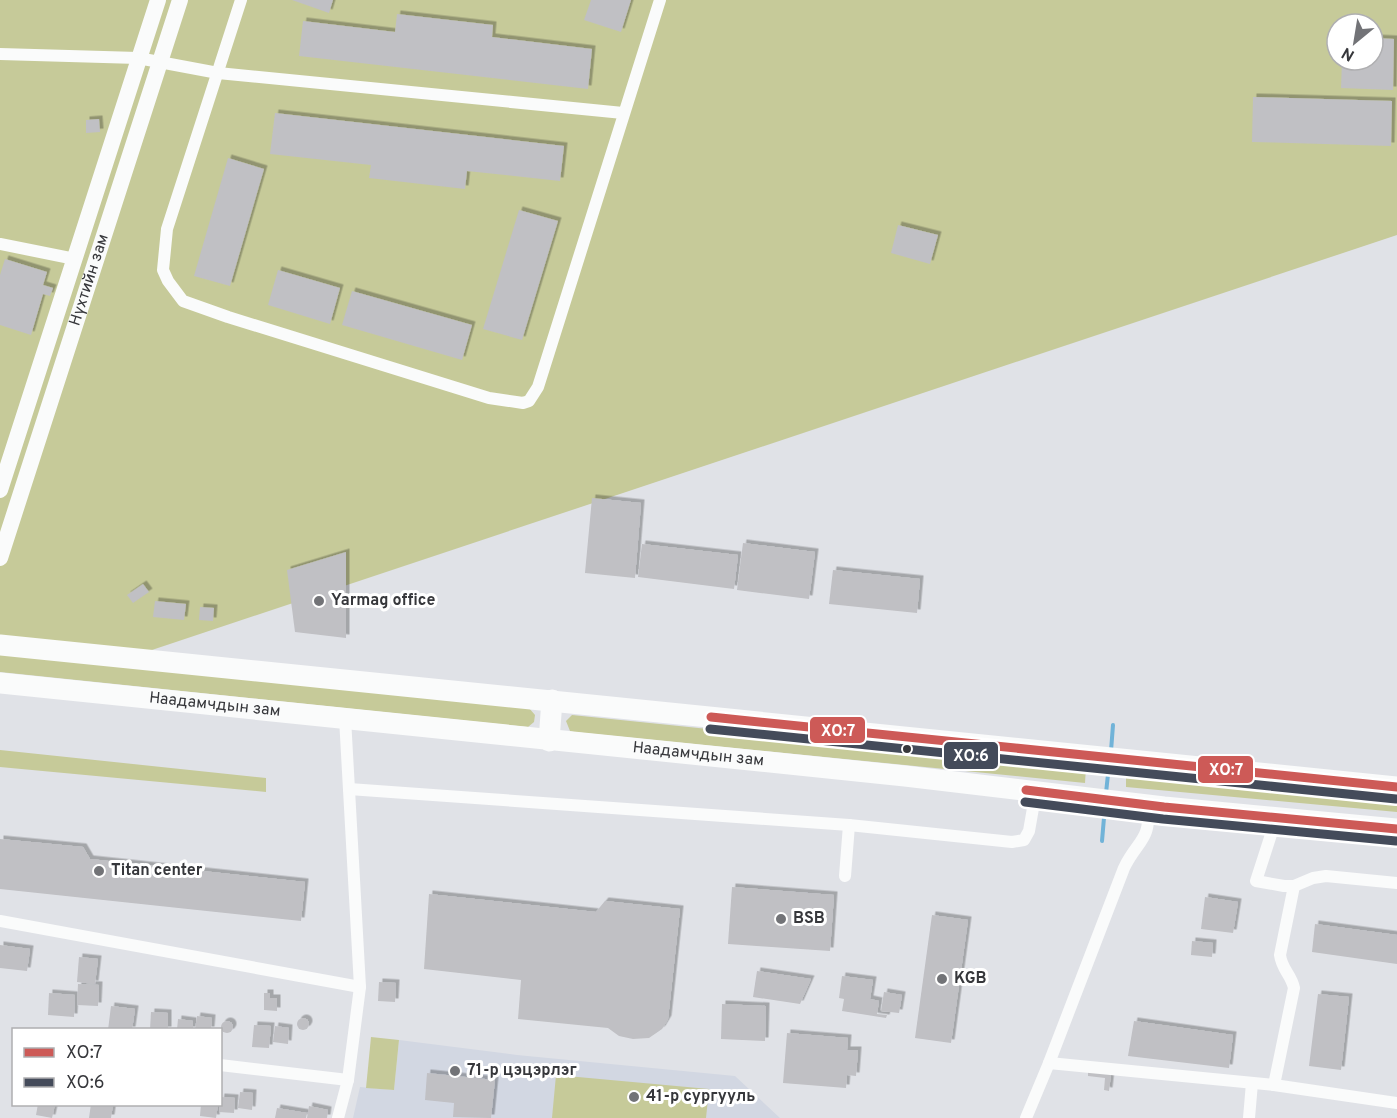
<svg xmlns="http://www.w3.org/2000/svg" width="1397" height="1118" viewBox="0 0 1397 1118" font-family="Overpass,sans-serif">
	<defs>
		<filter id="shadow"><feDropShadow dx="3.5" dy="-3.5" stdDeviation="0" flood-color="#0004"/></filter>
	</defs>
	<rect width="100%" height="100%" fill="#e0e2e7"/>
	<path fill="#d2d7e2" d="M399,1040L517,1055L735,1076L780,1118H353L360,1087L394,1090Z"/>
	<g fill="#c6ca99" fill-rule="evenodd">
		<path d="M0,0H1397V235L107,665L529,708L535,715L534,722L528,727L0,672ZM1337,24H1373V60H1337Z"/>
		<path d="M572,715L1086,768L1085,783L574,732L570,731L566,721Z"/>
		<path d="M0,750L266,778V792L0,767Z"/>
		<path d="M1126,772L1397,799V812L1126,787Z"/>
		<path d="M371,1037L399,1040L394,1090L366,1088Z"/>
		<path d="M556,1075L709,1089L706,1118H552Z"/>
	</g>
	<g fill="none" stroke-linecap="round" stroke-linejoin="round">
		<g stroke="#71b3d8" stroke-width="4">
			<path d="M1111,751L1113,725"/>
			<path d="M1106,793L1109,765"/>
			<path d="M1102,841L1105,806"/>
		</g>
	</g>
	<g fill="#c0c0c4" filter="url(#shadow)">
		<path d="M292,0H333L329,13Z"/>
		<path d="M591,0H631L621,32L584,20Z"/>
		<path d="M397,14L493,25L492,37L592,49L588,89L299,56L303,21L395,32Z"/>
		<path d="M1373,38L1394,39L1393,90L1341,88L1342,60H1373Z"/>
		<path d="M1253,97L1392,101L1391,146L1252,142Z"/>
		<path d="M275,113L564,146L560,181L467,171L465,189L369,178L371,165L270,154Z"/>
		<path d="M99,119L100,132L86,133V120Z"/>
		<path d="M228,158L264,169L230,286L194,276Z"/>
		<path d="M519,210L558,221L522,340L483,329Z"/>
		<path d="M898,225L938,235L930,264L891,253Z"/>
		<path d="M5,259L47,272L43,285L53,288L50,296L43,294L31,335L0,325V275Z"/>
		<path d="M278,270L340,288L330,324L268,305Z"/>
		<path d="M352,291L472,325L462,360L342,325Z"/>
		<path d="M592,498L641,503L635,578L585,573Z"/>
		<path d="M743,543L815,552L809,599L737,590Z"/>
		<path d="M642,544L738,555L734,589L638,577Z"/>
		<path d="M346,552V638L295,632L287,570Z"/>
		<path d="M833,570L920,579L917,613L829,604Z"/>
		<path d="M143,584L149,592L133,603L127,595Z"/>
		<path d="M155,601L186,604L184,620L153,617Z"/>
		<path d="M200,607L214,608L213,621L199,620Z"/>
		<path d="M0,839L83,847L90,859L305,882L301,921L0,889Z"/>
		<path d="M732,887L834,895L830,951L728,944Z"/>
		<path d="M429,894L596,912L605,901L680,909L668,1019L662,1029L649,1038L633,1039L619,1036L608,1028L518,1019L521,980L424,969Z"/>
		<path d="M1205,897L1238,902L1233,933L1201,929Z"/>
		<path d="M932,915L968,920L951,1043L915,1038Z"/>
		<path d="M1315,924L1397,935V964L1312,952Z"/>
		<path d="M1192,941L1213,943L1212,957L1191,955Z"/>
		<path d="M0,945L30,949L27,971L0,968Z"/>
		<path d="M79,957L98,959L95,984L77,982Z"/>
		<path d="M757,971L811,979L800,1004L753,997Z"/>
		<path d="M842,976L873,980L870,999L879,1001L877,1014L887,1015L886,1018L842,1011L844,999L839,998Z"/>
		<path d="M379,982L396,983L395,1002L378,1001Z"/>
		<path d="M78,984L99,985L98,1006L77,1005Z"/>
		<path d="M884,992L902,995L899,1013L881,1011Z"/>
		<path d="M49,993L75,995L74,1017L48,1015Z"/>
		<path d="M264,993H270V998H277V1011L264,1010Z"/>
		<path d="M1318,994L1349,997L1341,1070L1309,1066Z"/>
		<path d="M722,1004L766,1006L765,1041L721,1039Z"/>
		<path d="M111,1006L135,1009L132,1030H108Z"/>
		<path d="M151,1012L168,1013V1030H150Z"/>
		<path d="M197,1016L212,1018L211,1030H195Z"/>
		<circle cx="303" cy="1024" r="6"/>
		<path d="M178,1019L193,1021V1030H177Z"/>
		<circle cx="227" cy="1027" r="6"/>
		<path d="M1134,1021L1233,1035L1229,1068L1128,1056Z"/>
		<path d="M254,1025L271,1026L269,1048L252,1047Z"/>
		<path d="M275,1026L289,1028L288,1044L273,1042Z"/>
		<path d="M787,1033L848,1038L847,1050H858L856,1076L847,1075L846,1088L783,1083Z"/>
		<path d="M1088,1072L1111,1074L1109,1091L1104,1090L1105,1078L1088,1076Z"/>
		<path d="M427,1073L495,1080L491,1118L453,1117L454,1103L425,1100Z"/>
		<path d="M240,1092L253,1093L252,1110L238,1108Z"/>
		<path d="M221,1097L235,1098L234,1113L219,1112Z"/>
		<path d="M38,1104H55L52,1118L36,1115Z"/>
		<path d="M91,1104H113L111,1118H89Z"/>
		<path d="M201,1104H218L216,1118L200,1116Z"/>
		<path d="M309,1106L328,1110L327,1118H307Z"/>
		<path d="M277,1108L307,1113L306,1118H275Z"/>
	</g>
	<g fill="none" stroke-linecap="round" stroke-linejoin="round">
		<g stroke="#fafbfb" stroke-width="12">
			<path d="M241,0L167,229L163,270L168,281L183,301L228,317L489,398L523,403L529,401L538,387L660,0"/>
			<path d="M0,54L138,58L218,73L623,113"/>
			<path d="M0,244L75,259"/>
			<path d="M349,789L849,825L1012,842L1024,840L1029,831L1036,791"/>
			<path d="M1277,816L1256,881L1284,886H1294L1313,878L1326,876L1397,883"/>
			<path d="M845,876L849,825"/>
			<path d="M0,921L360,987"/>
			<path d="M1049,1063L1274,1085L1397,1103"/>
			<path d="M220,1065L348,1080"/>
			<path d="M1274,1085L1294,988C1291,974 1282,970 1280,955L1294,886"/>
			<path d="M338,1118L348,1080L360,987L345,718"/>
			<path d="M1026,1118L1049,1063L1124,868C1138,839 1151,842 1148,804"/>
			<path d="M1249,1118L1252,1083"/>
		</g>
		<g stroke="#fafbfb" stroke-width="16">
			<path d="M0,490L158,0"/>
			<path id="s1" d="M0,558L180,0"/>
		</g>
		<g stroke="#fafbfb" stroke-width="21">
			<path d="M0,645L1397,787"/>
			<path id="s2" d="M0,683L905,776L1164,807L1397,829"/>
			<path d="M549,741L552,700"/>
		</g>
		<g stroke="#fff" stroke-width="14">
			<g id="bus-1">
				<path d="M711,717L1397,787"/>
				<path d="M1026,790L1164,807L1397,829"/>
			</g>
		</g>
		<g stroke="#fff" stroke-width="14">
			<g id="bus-2">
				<path d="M710,729L1396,799"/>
				<path d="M1025,802L1163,819L1396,841"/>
			</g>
		</g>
		<use href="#bus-1" stroke="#cd5a57" stroke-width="9"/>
		<use href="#bus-2" stroke="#444b5a" stroke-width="9"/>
	</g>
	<g fill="#727377" stroke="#fff" stroke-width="2">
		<circle cx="319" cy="601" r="6"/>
		<circle cx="99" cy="871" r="6"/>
		<circle cx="781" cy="919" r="6"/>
		<circle cx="942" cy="979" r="6"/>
		<circle cx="455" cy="1071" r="6"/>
		<circle cx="634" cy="1097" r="6"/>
	</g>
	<circle fill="#36373b" stroke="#fff" stroke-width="2" cx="907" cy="749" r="5"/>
	<g text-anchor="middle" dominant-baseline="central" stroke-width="6" stroke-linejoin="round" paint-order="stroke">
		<g font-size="16" fill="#36373b" stroke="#fff">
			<text stroke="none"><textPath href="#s1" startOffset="292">Нүхтийн зам</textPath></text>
			<text stroke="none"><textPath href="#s2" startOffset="216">Наадамчдын зам</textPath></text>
			<text stroke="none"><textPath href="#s2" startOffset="702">Наадамчдын зам</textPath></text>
		</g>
		<g font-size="16" font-weight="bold" fill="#36373b" stroke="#fff" text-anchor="start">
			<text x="331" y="601">Yarmag office</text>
			<text x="111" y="871">Titan center</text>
			<text x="793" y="919">BSB</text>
			<text x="954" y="979">KGB</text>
			<text x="467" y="1071">71-р цэцэрлэг</text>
			<text x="646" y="1097">41-р сургууль</text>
		</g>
	</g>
	<g stroke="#fff" stroke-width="2">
		<rect x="809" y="716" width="57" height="28" rx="6" fill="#cd5a57"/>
		<rect x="943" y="741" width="56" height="29" rx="6" fill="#444b5a"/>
		<rect x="1197" y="755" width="57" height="29" rx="6" fill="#cd5a57"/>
	</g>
	<g font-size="16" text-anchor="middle" font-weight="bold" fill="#fff">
		<text x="838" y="736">ХО:7</text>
		<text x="971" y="761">ХО:6</text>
		<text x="1226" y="775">ХО:7</text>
	</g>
	<rect x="12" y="1028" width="210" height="78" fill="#ffffff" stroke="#afafb1" stroke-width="1.5"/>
	<rect x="24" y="1048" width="30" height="9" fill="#cd5a57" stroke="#afafb1" stroke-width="1.5"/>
	<text x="66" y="1058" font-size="18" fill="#36373b">ХО:7</text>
	<rect x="24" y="1078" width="30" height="9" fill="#444b5a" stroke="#afafb1" stroke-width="1.5"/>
	<text x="66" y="1088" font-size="18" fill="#36373b">ХО:6</text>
	<g transform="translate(1355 42) rotate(210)"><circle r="28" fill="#ffffff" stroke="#afafb1" stroke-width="1.5"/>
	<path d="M0-4.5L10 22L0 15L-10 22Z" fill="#727377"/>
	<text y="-9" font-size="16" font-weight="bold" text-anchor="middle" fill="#36373b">N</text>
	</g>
</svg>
